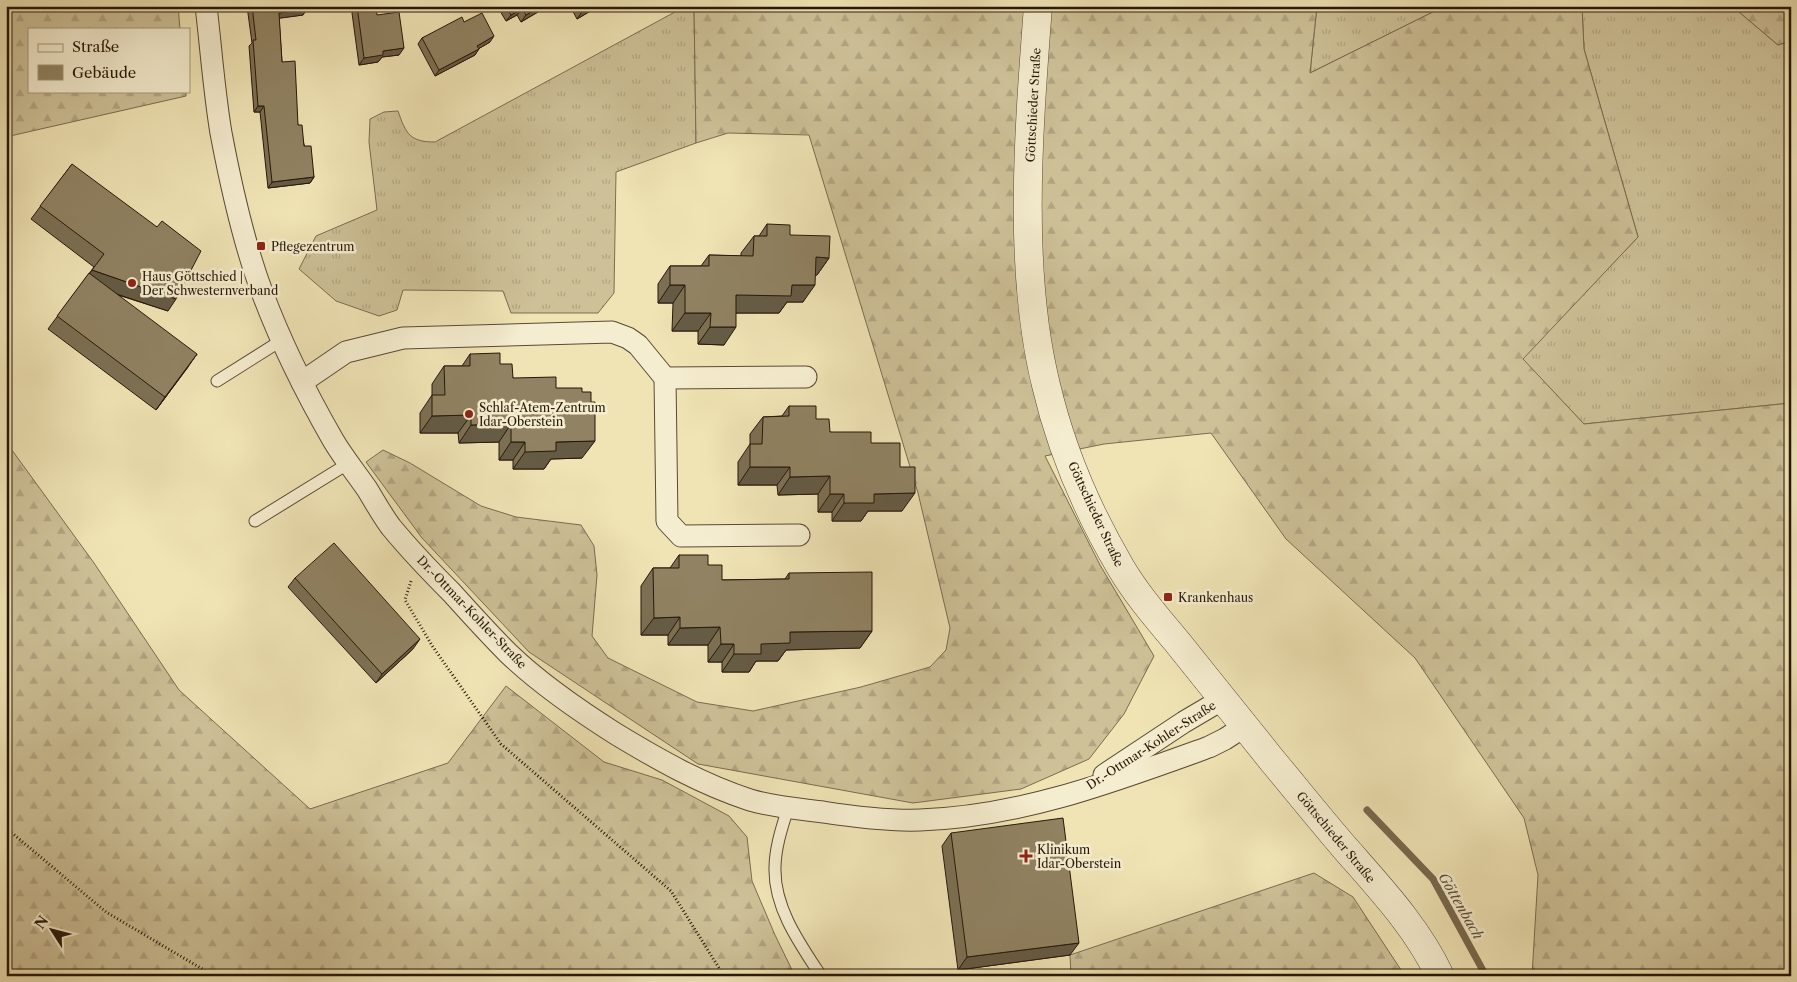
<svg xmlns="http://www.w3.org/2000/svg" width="1797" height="982" viewBox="0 0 1797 982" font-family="'Libre Caslon Text',serif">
	<defs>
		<pattern id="grass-tufts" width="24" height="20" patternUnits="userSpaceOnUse" patternTransform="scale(1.25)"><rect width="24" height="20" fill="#cec198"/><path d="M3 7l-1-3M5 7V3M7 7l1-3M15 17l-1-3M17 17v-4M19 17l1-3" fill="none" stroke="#b1a582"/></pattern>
		<pattern id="forest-firs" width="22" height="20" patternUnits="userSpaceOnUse" patternTransform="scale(1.25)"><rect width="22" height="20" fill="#cec198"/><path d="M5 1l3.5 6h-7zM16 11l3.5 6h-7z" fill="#b1a582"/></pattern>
	</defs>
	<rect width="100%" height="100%" fill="#f0e4b5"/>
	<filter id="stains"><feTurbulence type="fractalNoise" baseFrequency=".004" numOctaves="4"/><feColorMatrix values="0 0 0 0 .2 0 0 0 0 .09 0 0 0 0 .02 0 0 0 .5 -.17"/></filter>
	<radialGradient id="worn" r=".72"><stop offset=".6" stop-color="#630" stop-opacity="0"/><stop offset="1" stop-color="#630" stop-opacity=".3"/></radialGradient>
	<g fill="url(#grass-tufts)" stroke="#7a6c50">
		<path d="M686,6H694L696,143L616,172L614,293L598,313H511L503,291L403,290L397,310L379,316L336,301L299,269L316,236L377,210L369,142L370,119L384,112L398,111C406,134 410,142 435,142Z"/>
		<path d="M1317,6H1445L1310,73Z"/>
		<path d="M1582,6H1732L1778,45L1791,41V403L1584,424L1522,359L1638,237L1584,49Z"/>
	</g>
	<g fill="url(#forest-firs)" stroke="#7a6c50">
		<path d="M6,6H178L180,29H29V91H186V96L10,136L6,159Z"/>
		<path d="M694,6H1317L1310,73L1445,6H1582L1584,49L1638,237L1523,359L1584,424L1791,403V976H1532L1538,875L1524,818L1415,658L1286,539L1211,433L1104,444L1045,456L1100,565L1154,656L1124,714L1089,759L1021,789L913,803L698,764L529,652L422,538L366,462L383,450L410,463L481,506L516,517L581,525L594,546L597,575L592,636L608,658L697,702L753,711L861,687L930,667L946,650L950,628L918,493L809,135L728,133L696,143Z"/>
		<path d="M1732,6H1791V41L1778,45Z"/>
		<path d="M6,433L9,446L94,563L179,690L310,809L448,763L506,686L604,762L662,780L729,816L747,837L752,881L775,935L795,976H6Z"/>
		<path d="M1314,873L1353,897L1405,976H1071L1070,955Z"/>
	</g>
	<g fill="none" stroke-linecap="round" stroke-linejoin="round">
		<path stroke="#77684c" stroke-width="7" d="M1367,810L1433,879L1486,976"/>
		<g stroke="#594a33" stroke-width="13">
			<g id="service">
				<path d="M217,381L282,340"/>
				<path d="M255,521L349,463"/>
				<path d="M788,808C782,827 775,848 775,868C774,908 800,944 821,976"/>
			</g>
		</g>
		<g stroke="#594a33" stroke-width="23">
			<g id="minor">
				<path d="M206,6C211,48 214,91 221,133C231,186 243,241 262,292C281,343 306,393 333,440C343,457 356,473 367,489C375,502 382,515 391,527C410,550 431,572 452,593C470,613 489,634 508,653C540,684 578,710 616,734C659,760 701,784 750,800C773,807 799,809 823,812C855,817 888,821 920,820C1020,817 1115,781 1209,747L1225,739L1245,726"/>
				<path d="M665,378L806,377"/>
				<path d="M302,382L346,352L403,338L612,332L628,338L638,345L665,378L667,521L681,536L799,535"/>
				<path d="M1104,775L1184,722L1223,699"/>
			</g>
		</g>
		<g stroke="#594a33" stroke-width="29">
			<path id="tertiary" d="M1038,6C1029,126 1017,268 1046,385C1061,449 1088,512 1121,568C1137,595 1158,619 1178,643C1209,682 1240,720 1271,759C1296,789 1320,819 1345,848C1379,887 1418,928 1440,976"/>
		</g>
		<g stroke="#271708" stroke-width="3" stroke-dasharray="1 2.5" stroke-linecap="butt">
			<path d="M411,581L405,600L433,647L501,744L671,891L724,976"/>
			<path d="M6,828L106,912L214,976"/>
		</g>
		<use href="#service" stroke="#f5edcf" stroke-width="11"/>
		<use href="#minor" stroke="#f5edcf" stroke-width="21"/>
		<use href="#tertiary" stroke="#f5edcf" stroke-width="28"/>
	</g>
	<g fill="#7c7054" stroke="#271708">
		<path d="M247,6H307L303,15L279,18L282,62L298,125L314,177L310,183L268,188L260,112H254L249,46L252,43Z"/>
		<path d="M357,6L377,15L399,55L382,57L378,62L359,65L352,13Z"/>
		<path d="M497,6H548L521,22L517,15L506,21Z"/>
		<path d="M570,6H599L577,19Z"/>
		<path d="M464,22L490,42L478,49L475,55L435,76L418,44L422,38Z"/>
		<path d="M72,164L168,311L118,295L188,367L156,410L48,329L94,267L31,219Z"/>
		<path d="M767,224L790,235L829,258L817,275H815L803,302H787L779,313H736L724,345L698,344V331H672L673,303H658V284L670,266H701L709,255L741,256V253L754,236H759Z"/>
		<path d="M470,354L500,364L513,378L556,388L582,458L551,459L544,469H513V460H499V442L459,443L458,433H420V413L432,395V384L444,366H462Z"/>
		<path d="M789,406L816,419L830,432L871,443L900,467L902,511H868L861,521H832V512H818V494L778,495L777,485H738V462L750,444V434L763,417L782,416Z"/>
		<path d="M679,555L708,565L722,580L785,579L789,573L872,631L860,648L786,650L778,661H756L749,672H722V662H708V645H668V635H641V586L653,568H670Z"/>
		<path d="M295,578L413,649L376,683L288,587Z"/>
		<path d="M951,833L1070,955L958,970L942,846Z"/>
	</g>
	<g fill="#655b45" stroke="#271708">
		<path d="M541,6H548L521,22L526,15Z"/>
		<path d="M592,6H599L577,19L582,12Z"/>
		<path d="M307,9L303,15L274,19L279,13Z"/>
		<path d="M522,9L517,15L506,21L511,15Z"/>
		<path d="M494,36L490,42L473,52L477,46Z"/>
		<path d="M404,48L399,55L382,57L378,62L359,65L364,58L383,51Z"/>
		<path d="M479,49L475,55L435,76L439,70Z"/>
		<path d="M258,106H264L260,112H254Z"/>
		<path d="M314,177L310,183L268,188L272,182Z"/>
		<path d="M816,257L829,258L817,275H803Z"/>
		<path d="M92,270L176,299L168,311L83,283Z"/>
		<path d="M670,285H685L673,303H658Z"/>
		<path d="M792,285H815L803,302H787L779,313H724L736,295Z"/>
		<path d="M685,313H711L698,331H672Z"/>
		<path d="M710,327H736L724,345L698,344Z"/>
		<path d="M197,354L188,367L156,410L165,397Z"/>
		<path d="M471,415L458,433H420L432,416Z"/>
		<path d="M511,424L499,442L459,443L471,425Z"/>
		<path d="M595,441L582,458L551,459L544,469H513L525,452L556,442Z"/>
		<path d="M511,442H525L513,460H499Z"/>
		<path d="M750,467H790L777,485H738Z"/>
		<path d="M830,476L818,494L778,495L790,477Z"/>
		<path d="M915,493L902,511H868L861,521H832L844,503L874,494Z"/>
		<path d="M830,494H844L832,512H818Z"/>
		<path d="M680,617L668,635H641L654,618Z"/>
		<path d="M720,627L708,645H668L680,628Z"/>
		<path d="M872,631L860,648L786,650L778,661H756L749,672H722L734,654L790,632Z"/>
		<path d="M420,639L413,649L376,683L382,674Z"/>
		<path d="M721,644H734L722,662H708Z"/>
		<path d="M1079,943L1070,955L958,970L967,957Z"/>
	</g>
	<g fill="#908262" stroke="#271708">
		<path d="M252,6H307V9L279,13L282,62L295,61L298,125H302L304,146H311L314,177L272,182L264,106H258L253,40H256Z"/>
		<path d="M357,6H376L377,15L399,12L404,48L383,51V55L364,58Z"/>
		<path d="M506,6H541L526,15L522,9L511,15Z"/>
		<path d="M578,6H592L582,12Z"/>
		<path d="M482,13L494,36L477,46L479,49L439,70L422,38L462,17L464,22Z"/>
		<path d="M72,164L157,227L162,221L201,251L176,299L92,270L104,254L40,206Z"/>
		<path d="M767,224L790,225V235L830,236L829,258L816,257L815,285H792L791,296L736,295V327H710L711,313H685V285H670V266H709V255L753,256L754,236H767Z"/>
		<path d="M89,273L197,354L165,397L57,316Z"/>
		<path d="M500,353V364H512L513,378L556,377V388H582V392H591V402H595V441L556,442V451L525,452V442H511V424L471,425V415L432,416V395H445L444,366H470V354Z"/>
		<path d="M789,406H816V419H829L830,432H871V443H900V467H915V493L874,494V503H844V494H830V476L790,477V467H750V444H762L763,417L789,416Z"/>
		<path d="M334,543L420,639L382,674L295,578Z"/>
		<path d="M679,555H708V565H722V580L789,579V573L872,572V631L790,632V643L761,644V654H734V644H721L720,627L680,628V617L654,618L653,568H679Z"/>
		<path d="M1063,818L1079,943L967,957L951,833Z"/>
	</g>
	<g fill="#8f2418" stroke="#f5edcf" stroke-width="2">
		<rect x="256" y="241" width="10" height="10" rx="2.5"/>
		<circle cx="132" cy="283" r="5"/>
		<circle cx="469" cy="414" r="5"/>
		<rect x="1163" y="592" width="10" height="10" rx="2.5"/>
		<path d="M1023.5 848.5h5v5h5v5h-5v5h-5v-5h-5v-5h5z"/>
	</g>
	<g text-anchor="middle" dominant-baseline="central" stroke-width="5" stroke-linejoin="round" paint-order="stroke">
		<g font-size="12" fill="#271708" stroke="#f5edcf">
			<text transform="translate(1033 105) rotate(-87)">Göttschieder Straße</text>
			<text transform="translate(1096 514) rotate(65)">Göttschieder Straße</text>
			<text transform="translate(472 612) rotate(46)">Dr.-Ottmar-Kohler-Straße</text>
			<text transform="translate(1151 745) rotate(-33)">Dr.-Ottmar-Kohler-Straße</text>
			<text transform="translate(1336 837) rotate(50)">Göttschieder Straße</text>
		</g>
		<g font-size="12" fill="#271708" stroke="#f5edcf" text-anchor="start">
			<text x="271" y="246">Pflegezentrum</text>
			<text x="142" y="276">Haus Göttschied |<tspan x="142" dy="14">Der Schwesternverband</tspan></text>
			<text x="479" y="407">Schlaf-Atem-Zentrum<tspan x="479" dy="14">Idar-Oberstein</tspan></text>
			<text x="1178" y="597">Krankenhaus</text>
			<text x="1037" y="849">Klinikum<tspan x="1037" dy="14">Idar-Oberstein</tspan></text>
		</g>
		<g font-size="14" font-style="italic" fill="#5c4d36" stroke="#f5edcf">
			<text transform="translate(1461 906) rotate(60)">Göttenbach</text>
		</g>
	</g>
	<rect width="1797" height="982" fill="none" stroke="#f0e4b5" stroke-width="25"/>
	<rect x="8" y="8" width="1782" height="967" fill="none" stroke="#271708" stroke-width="2.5"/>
	<rect x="12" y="12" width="1772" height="957" fill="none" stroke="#271708"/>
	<rect x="28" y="28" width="162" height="65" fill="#f5edcf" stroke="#a3977f"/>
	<rect x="38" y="44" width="25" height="8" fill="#f5edcf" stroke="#a3977f"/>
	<text x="72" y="52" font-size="15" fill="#271708">Straße</text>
	<rect x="38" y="65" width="25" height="15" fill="#908262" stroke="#a3977f"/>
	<text x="72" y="78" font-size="15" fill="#271708">Gebäude</text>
	<g transform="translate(52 930) rotate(306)" stroke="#f5edcf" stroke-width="4" paint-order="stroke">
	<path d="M0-4L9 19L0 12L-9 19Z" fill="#271708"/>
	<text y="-8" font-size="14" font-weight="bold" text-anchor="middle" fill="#271708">N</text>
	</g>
	<rect width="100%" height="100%" filter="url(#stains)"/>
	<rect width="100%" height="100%" fill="url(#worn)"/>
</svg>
